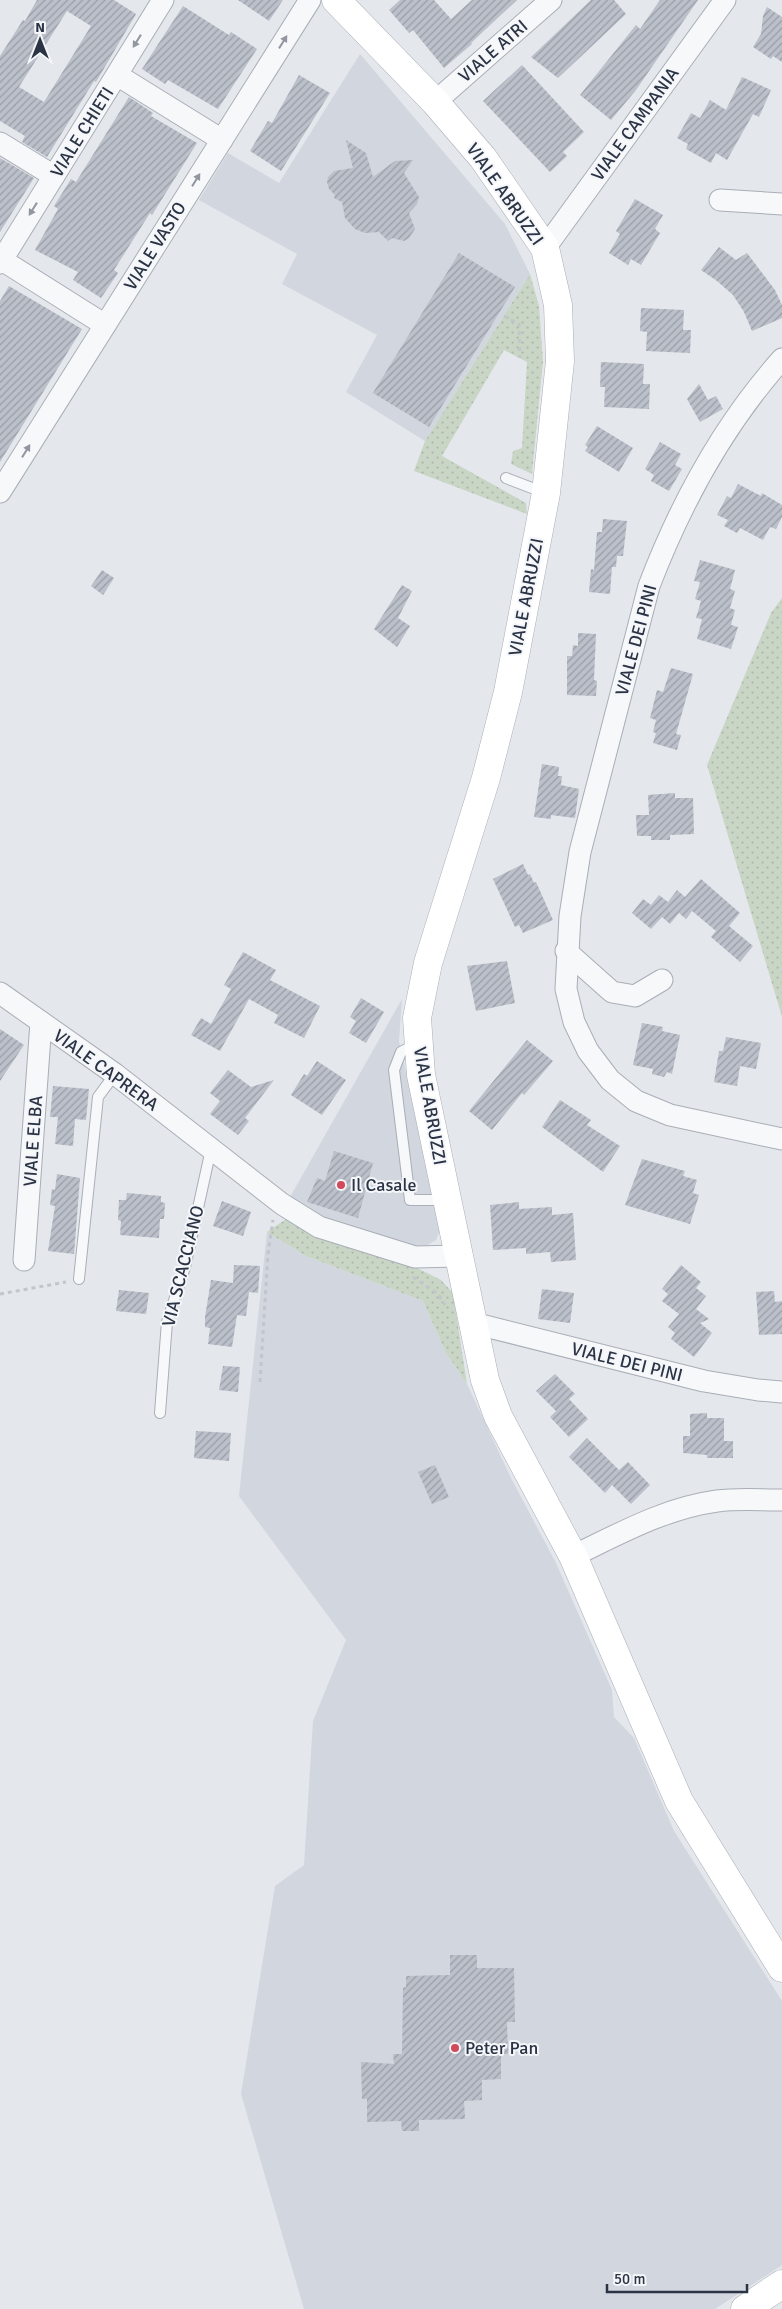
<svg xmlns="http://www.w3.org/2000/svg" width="782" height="2309" viewBox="0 0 782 2309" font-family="Signika,sans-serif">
	<defs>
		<pattern id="green-dots" width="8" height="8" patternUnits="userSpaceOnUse" patternTransform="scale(1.25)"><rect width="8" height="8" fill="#c9d6c5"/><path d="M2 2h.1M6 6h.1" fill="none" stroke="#adb8ab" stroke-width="1.8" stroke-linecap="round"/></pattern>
		<pattern id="building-hatch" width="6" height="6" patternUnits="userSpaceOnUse" patternTransform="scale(1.25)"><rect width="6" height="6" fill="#bbc0ca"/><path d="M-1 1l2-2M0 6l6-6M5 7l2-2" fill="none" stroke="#989da6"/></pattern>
	</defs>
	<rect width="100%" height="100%" fill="#e4e7ec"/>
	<g fill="#d2d6de">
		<path d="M360,54L505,224L530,274L425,441L346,392L377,335L282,284L297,254L199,200L228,153L279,183Z"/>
		<path d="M402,999L399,1041L441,1227L436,1240L426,1246L401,1245L324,1222L289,1199Z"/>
		<path d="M267,1232L306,1256L423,1301L446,1353L467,1384L510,1476L556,1563L612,1690L614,1717L634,1738L674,1831L782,2001V2265L715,2309H304L241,2094L275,1886L304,1865L313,1721L346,1640L239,1496Z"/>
	</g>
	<g fill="url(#green-dots)">
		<path d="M530,274L539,306L543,361L532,474L511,464L513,451L522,448L527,362L504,350L442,456L526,503L527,514L414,471L425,441Z"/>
		<path d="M782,598V1017L707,765L771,613Z"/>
		<path d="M286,1219L415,1267L441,1280L453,1293L467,1384L446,1353L423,1301L306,1256L267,1232Z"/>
	</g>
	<g fill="url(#building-hatch)" fill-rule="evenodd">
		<path d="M37,0H114L136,14L96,82L94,81L47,157L22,142L25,136L0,121V56L23,20L25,21ZM67,11L91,26L44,102L19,87Z"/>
		<path d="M238,0H283L269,21Z"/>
		<path d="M400,0H434L451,19L472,0H517L471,43L472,44L444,68L413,30L409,33L389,10Z"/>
		<path d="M591,0H614L626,14L558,78L531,57Z"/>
		<path d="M660,0H698L636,90L611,120L580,95L636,25L640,29Z"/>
		<path d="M183,6L229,35L231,32L257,49L218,109L168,80L165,84L142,69Z"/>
		<path d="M767,7L782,17V62L773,56L771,59L753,47L761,34L763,16Z"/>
		<path d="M522,65L584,132L563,152L567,156L550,172L483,101Z"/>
		<path d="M299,75L330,93L281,171L250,151L268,121L272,123Z"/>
		<path d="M742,77L771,90L759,117L753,114L727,160L716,153L711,163L686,149L688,144L677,138L691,113L700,118L710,100L726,110Z"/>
		<path d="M129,97L153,113L151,116L197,143L152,215L150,213L114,270L118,273L101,298L73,280L78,272L35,250L58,209L54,206L71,179L76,182Z"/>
		<path d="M346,140L366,153L373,177L395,161L413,160L404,173L419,197L417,204L409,213L415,229L409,238L404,241L392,238L388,241L379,232L365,233L355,229L345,218L342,202L334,198L335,195L329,189L327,182L328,177L334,171L353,168Z"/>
		<path d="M0,158L34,178L0,232Z"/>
		<path d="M635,199L663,215L655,229L660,233L641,265L631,259L628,265L609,253L620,234L616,231Z"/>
		<path d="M719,247L736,260L747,253L775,290L782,305V318L752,331L744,312L733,295L717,281L701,270Z"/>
		<path d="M459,253L515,287L429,427L373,393Z"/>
		<path d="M9,286L82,329L0,462V301Z"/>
		<path d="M641,308L684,310L683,330H691L690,353L646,351L647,332L640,331Z"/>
		<path d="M601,362L644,364L643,384H650L649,409L604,407L605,387H600Z"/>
		<path d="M699,384L708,400L716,396L723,409L700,422L687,399Z"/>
		<path d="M597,426L633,448L619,472L585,451L588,447L585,445Z"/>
		<path d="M660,442L681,454L675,465L682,469L669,491L651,481L654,475L645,469Z"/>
		<path d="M738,484L761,496L762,493L782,505V517L776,529L770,527L763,540L740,528L737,533L724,526L728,520L717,515L727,496L731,498Z"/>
		<path d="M603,519L627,521L623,556H617L616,567H612L610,594L589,592L591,569L594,570L597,532H602Z"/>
		<path d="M700,560L735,570L730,589L735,591L730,608L735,610L731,625L738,627L731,649L697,639L702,619L696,618L701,601L695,599L700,582L694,581Z"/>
		<path d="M102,570L114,578L103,595L91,586Z"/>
		<path d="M402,585L412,591L398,618L410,626L397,647L374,629Z"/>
		<path d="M578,633L596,634L594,680L597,681L596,696L567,695V656H572L573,645L578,646Z"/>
		<path d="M671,668L693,674L676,734L681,735L677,750L653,743L656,733L653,732L656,720L650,718L657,690L663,692Z"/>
		<path d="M542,764L559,767L558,776H562L561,785L579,789L575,818L551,815V819L534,817Z"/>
		<path d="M675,793V798H693L694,834L670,835V840H651V836H637L636,815H649L648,795Z"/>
		<path d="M523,864L528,875L530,874L534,883L536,882L553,920L523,933L519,925L515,927L493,879Z"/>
		<path d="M701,879L740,913L729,926L753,946L740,962L711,937L716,931L692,911L686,919L679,913L670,924L662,917L651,929L632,913L643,899L651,905L659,895L668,902L677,890L685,897Z"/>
		<path d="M243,952L276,970L270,980L320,1006L304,1038L274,1023L278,1015L249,999L220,1051L191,1035L201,1018L211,1024L231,989L224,985Z"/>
		<path d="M507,961L515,1003L476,1011L467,966Z"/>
		<path d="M361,998L384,1012L366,1043L349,1033L356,1021L350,1017Z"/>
		<path d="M642,1023L663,1027L662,1031L680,1035L672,1074L667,1072L664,1077L652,1074L653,1069L633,1065Z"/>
		<path d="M0,1029L24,1045L0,1081Z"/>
		<path d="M726,1037L761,1043L756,1069L740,1066L737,1086L714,1082L719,1051H723Z"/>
		<path d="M527,1040L553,1061L524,1095L522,1093L492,1130L469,1111Z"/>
		<path d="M317,1061L346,1080L322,1115L291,1095L304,1074L307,1076Z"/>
		<path d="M228,1070L251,1087L274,1080L245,1118L249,1121L238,1135L210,1114L220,1101L210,1093Z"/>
		<path d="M53,1086L89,1089L86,1120L75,1119L73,1146L55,1144L58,1117H50Z"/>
		<path d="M560,1100L591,1120L587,1125L620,1146L603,1172L542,1127Z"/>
		<path d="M334,1151L373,1163L358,1218L307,1202L317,1178L325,1181Z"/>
		<path d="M642,1159L685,1171L683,1176L697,1180L693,1193L699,1195L690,1224L625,1205Z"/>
		<path d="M57,1174L80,1178L74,1254L48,1251L55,1206L50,1205L52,1189L55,1190Z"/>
		<path d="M127,1193L161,1196V1202L165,1203L164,1219H160L159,1238L120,1235L121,1221L118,1220L119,1200H126Z"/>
		<path d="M222,1201L251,1212L243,1236L213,1226Z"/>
		<path d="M519,1202V1209L552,1207V1215L573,1213L576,1260L551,1262L550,1252L526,1254V1248L493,1250L490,1205Z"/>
		<path d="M234,1265L260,1266L258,1293L249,1292L246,1316L237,1315L232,1347L208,1344L210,1328L205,1327V1317L211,1280L233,1283Z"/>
		<path d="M681,1265L701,1282L696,1288L706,1296L696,1309L709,1319L700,1323L712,1333L694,1357L671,1339L675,1333L668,1327L679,1314L662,1301L668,1294L662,1289Z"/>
		<path d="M542,1289L574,1293L570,1323L538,1319Z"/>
		<path d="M119,1290L149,1293L146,1314L116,1311Z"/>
		<path d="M774,1291L775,1302L782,1301V1334L759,1335L756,1292Z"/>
		<path d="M223,1366L240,1367L238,1392L219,1390Z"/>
		<path d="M555,1374L575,1394L569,1399L588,1419L569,1437L550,1417L556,1411L536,1391Z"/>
		<path d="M707,1413V1418H724V1441H733V1458H707V1455L683,1453V1436H690V1414Z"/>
		<path d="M196,1431L231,1433L229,1461L194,1458Z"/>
		<path d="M587,1438L619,1470L628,1462L650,1485L631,1504L612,1485L605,1493L569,1457Z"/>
		<path d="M435,1465L449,1497L432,1504L418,1472Z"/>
		<path d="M450,1955H477V1968H514L515,2022H507L508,2054H501V2079L482,2080V2100L464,2101L465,2119L419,2120V2131H402L401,2121L367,2122V2099H362L361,2062L394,2064L393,2054H402L403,1988L406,1987V1976L450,1975Z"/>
	</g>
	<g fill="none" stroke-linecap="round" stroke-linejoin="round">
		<g stroke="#a9aeb7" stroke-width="12">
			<g id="lane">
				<path d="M506,478L545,493"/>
				<path d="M416,1044L401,1052L394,1070L410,1200H447"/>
				<path d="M79,1279L98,1097L115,1074"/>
				<path d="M160,1413L167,1322L185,1267L211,1149"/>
			</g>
		</g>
		<g stroke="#a9aeb7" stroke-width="23">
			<g id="street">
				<path d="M117,75L222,140"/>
				<path d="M435,102L551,0"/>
				<path d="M0,143L54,176"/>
				<path d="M720,200L782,204"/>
				<path d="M545,248L725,0"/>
				<path d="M2,260L105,325"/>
				<path d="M0,263L163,0"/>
				<path d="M782,359C724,424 680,505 649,586L580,852L570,916L566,989L574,1022L588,1051L610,1080L636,1101L670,1115L782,1139"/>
				<path d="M0,492L310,0"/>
				<path d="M566,951L612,992L635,996L662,980"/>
				<path d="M0,993L115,1074L282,1204L319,1227L415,1257L459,1256"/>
				<path d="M24,1260L41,1022"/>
				<path d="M473,1323L704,1381L758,1390L782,1392"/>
				<path d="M573,1556C619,1534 665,1508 717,1501C738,1498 760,1500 782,1500"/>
			</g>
		</g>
		<g stroke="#a9aeb7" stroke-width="29">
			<g id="secondary">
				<path d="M336,0L435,102L483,158L545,248L558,305L560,361L546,493L508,692L486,778L428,963L417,1018L421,1075L485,1380L498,1416L573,1556L679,1801L782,1968"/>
				<path d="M745,2309L782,2284"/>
			</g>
		</g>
		<g stroke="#c2c5cb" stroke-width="3" stroke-dasharray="4 4" stroke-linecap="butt">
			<path d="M504,316L519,324L520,358"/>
			<path d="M413,1277L438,1294L445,1305"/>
			<path d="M0,1294L66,1282"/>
			<path d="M260,1382L268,1254L273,1220"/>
		</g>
		<use href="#lane" stroke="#f7f8fa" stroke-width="10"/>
		<use href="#street" stroke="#f7f8fa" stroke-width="21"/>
		<use href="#secondary" stroke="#fff" stroke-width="28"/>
	</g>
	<defs><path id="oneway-solid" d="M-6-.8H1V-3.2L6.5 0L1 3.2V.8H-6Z" transform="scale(1.25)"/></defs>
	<g fill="#9196a0">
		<use href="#oneway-solid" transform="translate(137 41) rotate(122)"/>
		<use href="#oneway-solid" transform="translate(283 42) rotate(-58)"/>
		<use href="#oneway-solid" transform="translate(196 180) rotate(-58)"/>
		<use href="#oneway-solid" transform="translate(33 209) rotate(122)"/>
		<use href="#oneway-solid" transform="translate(26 451) rotate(-58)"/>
	</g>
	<g fill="#d1495b" stroke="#f4f6f9" stroke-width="2">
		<circle cx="341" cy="1185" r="5"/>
		<circle cx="455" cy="2048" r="5"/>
	</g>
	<g text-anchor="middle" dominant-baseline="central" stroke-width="4" stroke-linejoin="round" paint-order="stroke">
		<g font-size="18" fill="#2b3445" stroke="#f4f6f9">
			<text transform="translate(493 51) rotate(-41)">VIALE ATRI</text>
			<text transform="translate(635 124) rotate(-54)">VIALE CAMPANIA</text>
			<text transform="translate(82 132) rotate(-58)">VIALE CHIETI</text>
			<text transform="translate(505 194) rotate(55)">VIALE ABRUZZI</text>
			<text transform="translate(155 246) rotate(-58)">VIALE VASTO</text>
			<text transform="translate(526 597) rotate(-79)">VIALE ABRUZZI</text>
			<text transform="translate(636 640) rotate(-75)">VIALE DEI PINI</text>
			<text transform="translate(106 1070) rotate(36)">VIALE CAPRERA</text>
			<text transform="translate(430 1106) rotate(80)">VIALE ABRUZZI</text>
			<text transform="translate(33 1141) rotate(-86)">VIALE ELBA</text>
			<text transform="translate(183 1266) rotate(-76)">VIA SCACCIANO</text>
			<text transform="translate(627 1362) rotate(14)">VIALE DEI PINI</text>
		</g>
		<g font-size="18" fill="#2b3445" stroke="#f4f6f9" text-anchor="start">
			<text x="351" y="1185">Il Casale</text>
			<text x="465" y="2048">Peter Pan</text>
		</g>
	</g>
	<g transform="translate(40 40)" stroke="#f4f6f9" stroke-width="4" paint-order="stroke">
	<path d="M0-4L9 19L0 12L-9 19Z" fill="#2b3445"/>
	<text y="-8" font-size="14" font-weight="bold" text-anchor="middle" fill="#2b3445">N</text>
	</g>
	<path d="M607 2284v8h140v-8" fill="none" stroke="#2b3445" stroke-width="2.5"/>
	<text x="614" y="2284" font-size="15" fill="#2b3445" stroke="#f4f6f9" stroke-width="4" paint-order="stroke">50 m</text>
</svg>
